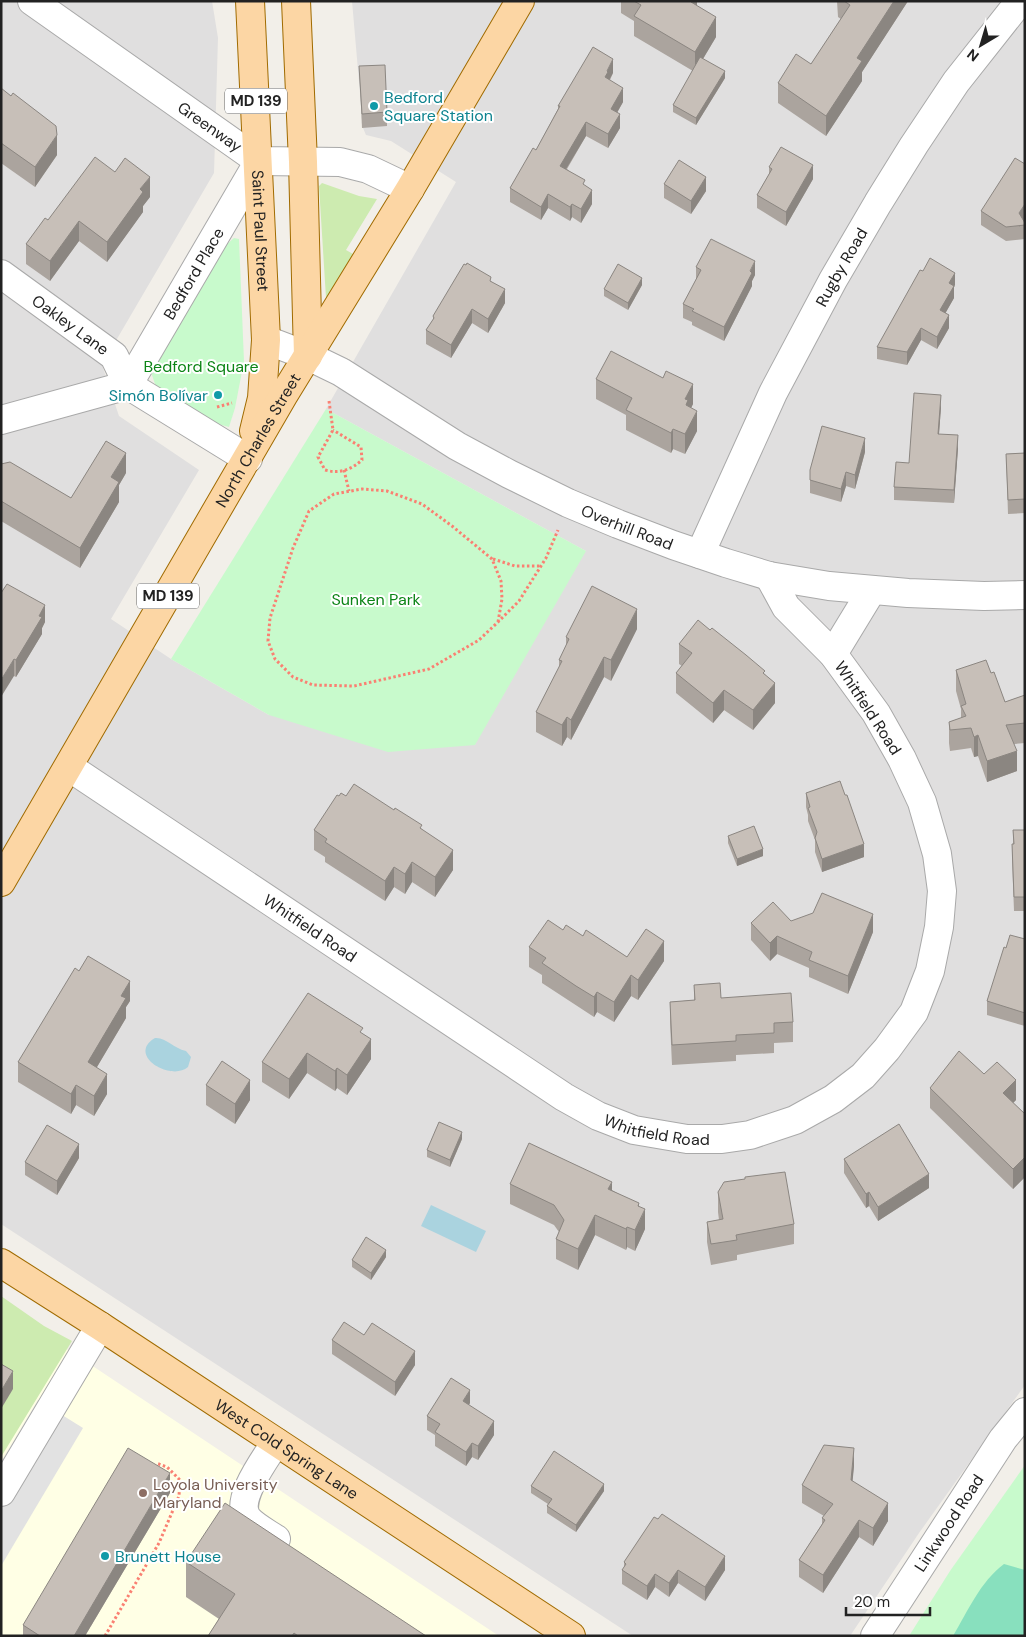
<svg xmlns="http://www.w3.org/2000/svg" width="1026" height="1637" viewBox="0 0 1026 1637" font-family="'DM Sans',sans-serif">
	<rect width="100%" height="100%" fill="#f2efe9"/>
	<path fill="#e0dfdf" d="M1,1H212L218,38L214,173L114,344L103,368L119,416L199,470L111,619L171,659L269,715L586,551L326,409L456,182L391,141L366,135L363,128L352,1H1025V1385L919,1533L850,1636H633L1,1224Z"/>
	<path fill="#ffffe5" d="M1,1308L70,1351L499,1636H1Z"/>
	<g fill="#cdebb0">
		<path d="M322,183L359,196L377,199L346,250L360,258L343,289L326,298L319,186Z"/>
		<path d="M1,1296L44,1326L72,1341L1,1457Z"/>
	</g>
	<g fill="#c8facc">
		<path d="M234,238L239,239L244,361L235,408L229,427L218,424L156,387L151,372L214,264L226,245Z"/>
		<path d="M326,409L586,551L475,745L388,752L269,715L171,659Z"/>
		<path d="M1025,1465V1636H909L950,1571Z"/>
	</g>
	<path fill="#88e0be" d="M1004,1564L1025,1570V1636H953C968,1611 980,1582 1004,1564Z"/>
	<path fill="#e2e2e2" d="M38,1400L83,1428L1,1566V1462Z"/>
	<g fill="#aad3df">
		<path d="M155,1038C166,1037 173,1048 186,1051L191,1057L188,1067C171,1082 126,1055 155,1038Z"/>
		<path d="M431,1205L486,1231L476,1252L421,1226Z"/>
	</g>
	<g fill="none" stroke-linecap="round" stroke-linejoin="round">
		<g stroke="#a9a9a9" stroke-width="30">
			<g id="minor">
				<path id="s1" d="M32,1L259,161L340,162L368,169L410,189"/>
				<path id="s2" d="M1,274L114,356L128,385"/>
				<path id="s3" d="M266,340L308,356L341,372L457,446L509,474L568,503L618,524L673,545L726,563L769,576L829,586L908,593L984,596L1025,595"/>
				<path d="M128,385L248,459"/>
				<path id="s4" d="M1,420L128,385L259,161"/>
				<path id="s5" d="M700,554L773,393L833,280L878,203L914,145L956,82L1020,1"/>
				<path d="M833,654L872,590"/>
				<path id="s6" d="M69,767L564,1097L598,1116L634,1130L687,1139H722L750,1135L795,1120L833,1099L863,1076L887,1049L914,1012L930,971L939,927L942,891L937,854L922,802L902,759L876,713L833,654L786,607L769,576"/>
				<path d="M276,1442C266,1458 233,1501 248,1519C255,1527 267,1533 276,1539"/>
				<path d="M1,1492L100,1326"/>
				<path id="s7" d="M875,1636L1003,1439L1025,1412"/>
			</g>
		</g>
		<g stroke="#a06b00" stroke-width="30">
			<g id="major">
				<path id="s8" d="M250,1L266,340L262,398L254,431"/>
				<path d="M296,1L303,162L308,356"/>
				<path id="s9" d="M1,882L283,396L410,189L520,1"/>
				<path id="s10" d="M1,1263L100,1326L571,1636"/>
			</g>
		</g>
		<g stroke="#fa8072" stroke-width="3" stroke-dasharray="2.5 2.5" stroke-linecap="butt">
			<path d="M329,401L333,430L318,457L325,470C339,474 351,470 362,460L361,447L333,430"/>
			<path d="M217,407L232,403"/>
			<path d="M344,470L349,491"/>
			<path d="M493,559L515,566H540"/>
			<path d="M498,622L502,599L501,581L492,559L452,526L422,504L387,491L362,489L334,494L309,511L293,548L270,618L268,641L275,659L293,677L313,685L354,686L429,669L479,640L498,622L519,601L546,558L558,530"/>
			<path d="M105,1636L159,1543L179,1496L180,1480L167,1467L156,1463"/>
		</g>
		<use href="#minor" stroke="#fff" stroke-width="28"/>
		<use href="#major" stroke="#fcd6a4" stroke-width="28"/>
	</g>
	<g fill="#aba49e">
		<path d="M621,1H697V6L716,37L703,59L725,78L696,125L673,112V105L693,71L634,36V21L621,13Z"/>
		<path d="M837,1H908L862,72V81L826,136L778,103V83L811,64L841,19L838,17Z"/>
		<path d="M359,66L387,112V126L362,128Z"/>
		<path d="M613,73L610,80L623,102L617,113L620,128L608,148L586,136L567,169L585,186L592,204L581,223L572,217L570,221L548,208L541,220L510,202V188L536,150L558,109V106Z"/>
		<path d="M1,88L57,155L35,187L1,163Z"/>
		<path d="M769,167L813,179L786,226L757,208V195L769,174Z"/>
		<path d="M664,184L706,191L691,214L664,198Z"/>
		<path d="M150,197L143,206V212L107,262L79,241L50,281L26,264V244L48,220Z"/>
		<path d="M981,211L1023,220L1025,223V239L1006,241L981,225Z"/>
		<path d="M696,267L755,275L752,281V286L724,341L692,325V322L683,318V304L696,281Z"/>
		<path d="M491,281L505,303L488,333L472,323L451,358L426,344V330L433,320V316Z"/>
		<path d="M642,285L628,310L604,296V289Z"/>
		<path d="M955,285L954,287V298L945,313L949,328L937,349L921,340L907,365L877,359V347Z"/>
		<path d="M596,379L693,404L691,408L697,431L685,454L673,449L671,453L626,430V415L596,399Z"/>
		<path d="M941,407L939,434L958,448L954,503L894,500V487L909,463Z"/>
		<path d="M865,452L855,489L846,486L841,502L810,493V470Z"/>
		<path d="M1025,453V513L1008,514L1006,454Z"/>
		<path d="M1,464L71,498L126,473L119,485V502L80,568L1,521Z"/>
		<path d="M1,593L45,622L42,628V634L16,677L14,676Z"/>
		<path d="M637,629L611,681L604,677L571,740L567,737L562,746L536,732V712L559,668V660L566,646V637Z"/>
		<path d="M679,644L765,674L775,703L753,730L724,710L713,723L676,693V673L682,666L679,664Z"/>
		<path d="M956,670L991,673L1005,702L1025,695V743L1014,744L1017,771L987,782L978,756L974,757L971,748L950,751L949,743V722L961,718V709L956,691Z"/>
		<path d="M806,793L864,857L822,872L815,852V840L808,821V815L806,807Z"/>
		<path d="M339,796H346L422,829L453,870L435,897L412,882L405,894L394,887L385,901L325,862V857L314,850V830Z"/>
		<path d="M1013,830H1025V911H1014L1012,858V844H1013Z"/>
		<path d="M728,836L763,856L737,866L728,843Z"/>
		<path d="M791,921L873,932L848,994L809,977V968L777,954L770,961L751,940V923Z"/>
		<path d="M563,930L583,936L627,957L664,961L638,1000L631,996L614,1022L597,1012L594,1017L542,983V975L529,967V947Z"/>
		<path d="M1025,939V1026L987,1015V1001L1006,948Z"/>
		<path d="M694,985L721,998L793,1022V1042L774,1043V1053L736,1055V1061L672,1065L670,1022V1002L694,1000Z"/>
		<path d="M130,1001L126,1007V1018L97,1067L107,1094L94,1116L76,1105L71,1114L18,1082V1062Z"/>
		<path d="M363,1034L371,1059L347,1095L337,1088L335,1091L307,1073L289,1099L262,1082V1062Z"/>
		<path d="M984,1074L1016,1100L1013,1103L1025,1114V1177L1013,1189L930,1108V1088Z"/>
		<path d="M206,1085L250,1100L235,1124L206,1105Z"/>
		<path d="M462,1139L450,1167L427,1157V1150Z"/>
		<path d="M79,1158L57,1195L25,1175V1162Z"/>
		<path d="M844,1159L929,1188L878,1221L869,1206L866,1208L844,1173Z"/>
		<path d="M510,1184L612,1190L639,1206L645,1229L635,1251L627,1247L626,1250L595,1235L578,1270L556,1259V1239L559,1232L554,1225L510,1204Z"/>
		<path d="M718,1192L794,1224V1244L737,1255V1260L711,1265L707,1242V1222L719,1220L718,1212Z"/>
		<path d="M386,1257L371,1280L352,1267V1260Z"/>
		<path d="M364,1335L415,1365L395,1396L332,1354V1340Z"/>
		<path d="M470,1403L469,1405L494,1435L478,1460L472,1457L466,1466L435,1446V1435L427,1430V1416Z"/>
		<path d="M854,1466L852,1481L888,1521L873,1546L859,1537L823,1593L799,1577V1560L822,1524V1518L824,1516L802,1503V1485Z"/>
		<path d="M531,1486L604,1491L576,1532L547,1513V1506L548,1504L531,1493Z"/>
		<path d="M170,1493L85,1636H23V1625Z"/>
		<path d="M186,1562L426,1636H208L219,1619L186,1597Z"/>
		<path d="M624,1562L725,1570L705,1601L678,1583L669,1597L655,1587L647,1600L622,1584V1570L624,1568Z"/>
	</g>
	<g fill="#8b8681">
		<path d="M692,1H697V12L691,2Z"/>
		<path d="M894,1H908L862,72V81L826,136V116L857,58Z"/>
		<path d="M716,17V37L695,72V52Z"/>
		<path d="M613,59V73L608,82L605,77L607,71Z"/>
		<path d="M725,71V78L696,125V118Z"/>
		<path d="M623,88V102L611,123V109Z"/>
		<path d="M620,114V128L608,148V134Z"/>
		<path d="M586,122V136L560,179V166Z"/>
		<path d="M57,135V155L35,187V167Z"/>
		<path d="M813,165V179L786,226V212Z"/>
		<path d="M150,177V197L143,206V212L107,262V242L140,189Z"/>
		<path d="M706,177V191L691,214V201Z"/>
		<path d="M592,190V204L581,223V209Z"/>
		<path d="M548,194V208L541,220V207Z"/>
		<path d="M572,204V217L570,221V207Z"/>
		<path d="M1025,204V218L1019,227V213Z"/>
		<path d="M79,221V241L50,281V261Z"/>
		<path d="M755,261V275L752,281V286L724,341V327Z"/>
		<path d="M955,273V285L954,287V298L940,323V310L949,283Z"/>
		<path d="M642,278V285L628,310V303Z"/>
		<path d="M505,289V303L488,333V319Z"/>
		<rect x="1" y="306" width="1" height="20"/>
		<path d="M472,309V323L451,358V345Z"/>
		<path d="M949,315V328L937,349V337Z"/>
		<path d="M921,328V340L907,365V352Z"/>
		<path d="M693,384V404L688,414V420L685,399Z"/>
		<path d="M941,395V407L938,447V434Z"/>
		<path d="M697,411V431L685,454V434Z"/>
		<path d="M673,429V449L671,453V433Z"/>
		<path d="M958,435V448L954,503V490Z"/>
		<path d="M865,438V452L855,489V475Z"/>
		<path d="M126,453V473L119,485V502L80,568V548L111,477Z"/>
		<path d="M846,472V486L841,502V489Z"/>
		<path d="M45,605V622L42,628V634L16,677V660L39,616Z"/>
		<path d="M637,609V629L611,681V660Z"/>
		<path d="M604,657V677L571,740V720Z"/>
		<path d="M14,659V676L1,697V680Z"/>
		<path d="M775,683V703L753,730V710Z"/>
		<path d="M724,690V710L713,723V703Z"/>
		<path d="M567,717V737L562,746V725Z"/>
		<path d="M978,735V756L974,757V737Z"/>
		<path d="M1017,751V771L987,782V761Z"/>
		<path d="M864,844V857L822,872V859Z"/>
		<path d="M763,849V856L737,866V859Z"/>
		<path d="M453,850V870L435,897V877Z"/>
		<path d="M412,862V882L405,894V874Z"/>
		<path d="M394,867V887L385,901V881Z"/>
		<path d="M873,914V932L848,994V976Z"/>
		<path d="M777,936V954L770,961V943Z"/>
		<path d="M664,941V961L638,1000V980Z"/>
		<path d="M631,975V996L614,1022V1002Z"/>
		<path d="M130,981V1001L126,1007V1018L88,1082V1062L121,996Z"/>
		<path d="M597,992V1012L594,1017V997Z"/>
		<path d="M371,1039V1059L347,1095V1075Z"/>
		<path d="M307,1053V1073L289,1099V1079Z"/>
		<path d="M337,1068V1088L335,1091V1071Z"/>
		<path d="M107,1074V1094L94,1116V1096Z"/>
		<path d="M250,1080V1100L235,1124V1104Z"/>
		<path d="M1016,1080V1100L1003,1113V1093Z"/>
		<path d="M76,1085V1105L71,1114V1094Z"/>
		<path d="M462,1132V1139L450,1167V1160Z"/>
		<path d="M79,1144V1158L57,1195V1181Z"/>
		<path d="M1025,1157V1177L1013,1189V1169Z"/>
		<path d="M929,1174V1188L878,1221V1207Z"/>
		<path d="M612,1182V1202L608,1189Z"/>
		<path d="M869,1192V1206L866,1208V1194Z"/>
		<path d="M639,1203V1223L645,1209V1229L635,1251V1230L638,1206Z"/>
		<path d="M595,1215V1235L578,1270V1249Z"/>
		<path d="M627,1227V1247L626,1250V1229Z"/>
		<path d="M386,1250V1257L371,1280V1273Z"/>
		<path d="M415,1351V1365L395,1396V1382Z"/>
		<path d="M13,1371V1389L1,1409V1391Z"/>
		<path d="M470,1390V1403L463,1414V1401Z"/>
		<path d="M494,1421V1435L478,1460V1446Z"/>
		<path d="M472,1443V1457L466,1466V1452Z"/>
		<path d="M854,1448V1466L851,1498V1480Z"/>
		<path d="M170,1473V1493L85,1636H74Z"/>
		<path d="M604,1484V1491L576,1532V1525Z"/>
		<path d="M888,1503V1521L873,1546V1528Z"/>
		<path d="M859,1520V1537L823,1593V1575Z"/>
		<path d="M725,1556V1570L705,1601V1587Z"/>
		<path d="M678,1570V1583L669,1597V1583Z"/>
		<path d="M655,1574V1587L647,1600V1586Z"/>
	</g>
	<g fill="#c7bfb8" stroke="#8b8681">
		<path d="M634,1H692L691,2L716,17L695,52L634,16L641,5Z"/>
		<path d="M844,1H894L857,58L862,61L826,116L778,83L796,54L811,64L850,5Z"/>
		<path d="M593,47L613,59L607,71L608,72L605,77L623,88L611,109L620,114L608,134L586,122L560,166L585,180L583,184L592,190L581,209L572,204L570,207L548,194L541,207L510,188L533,148L536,150L560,106H558Z"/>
		<path d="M700,57L725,71L696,118L673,105Z"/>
		<path d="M385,65L387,112L362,114L359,66Z"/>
		<path d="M1,88L11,96L13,93L56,126L57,135L35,167L1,143Z"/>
		<path d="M781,147L813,165L786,212L757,195L772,169L769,167Z"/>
		<path d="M95,157L115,172L125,158L150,177L140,189L143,192L107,242L79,221L50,261L26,244L45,218L48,220Z"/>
		<path d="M1015,158L1025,164V204L1019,213L1025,223V225L1006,227L981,211Z"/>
		<path d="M679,160L706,177L691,201L664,184Z"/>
		<path d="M711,239L755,261L750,271L752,273L724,327L692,311L694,309L683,304L701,270L696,267Z"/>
		<path d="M930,258L955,273L949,283L954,286L940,310L949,315L937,337L921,328L907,352L877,347L920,270L923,271Z"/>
		<path d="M467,263L491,277L490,281L505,289L488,319L472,309L451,345L426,330L434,318L433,316L464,264L466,265Z"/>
		<path d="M618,264L642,278L628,303L604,289Z"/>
		<path d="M611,351L663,378L666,371L693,384L685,399L688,400L686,405L697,411L685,434L673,429L671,433L626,410L632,398L596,379Z"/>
		<path d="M914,393L941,395L938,434L958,435L954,490L894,487L896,462L909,463Z"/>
		<path d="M822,426L865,438L855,475L846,472L841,489L810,480V470Z"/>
		<path d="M106,441L126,453L111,477L119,482L80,548L1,501V464L10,462L71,498Z"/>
		<path d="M1025,453V499L1008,500L1006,454Z"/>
		<path d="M7,584L45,605L39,616L42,617L16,660L14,659L1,680V593Z"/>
		<path d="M592,586L637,609L611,660L604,657L571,720L567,717L562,725L536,712L562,661L559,660L569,639L566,637Z"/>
		<path d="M698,620L710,630L712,628L746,655L765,671L763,673L775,683L753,710L724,690L713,703L676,673L692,653L679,644Z"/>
		<path d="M986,660L991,673L994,672L1005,702L1025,695V723L1006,725L1017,751L987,761L978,735L974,737L971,728L950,730L949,722L966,716L961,706L966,704L956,670Z"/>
		<path d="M840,781L845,795H847L864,844L822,859L815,838L817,832L808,808L810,807L806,793Z"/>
		<path d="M354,784L394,810L395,808L422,825L420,828L453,850L435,877L412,862L405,874L394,867L385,881L325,842L327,839L314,830L337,795L339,796L341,793L346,796Z"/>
		<path d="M754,826L763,849L737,859L728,836Z"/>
		<path d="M1013,830H1025V897H1014L1012,844H1014Z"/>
		<path d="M822,893L873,914L848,976L809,960L812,952L777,936L770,943L751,923L773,902L791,921L813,913Z"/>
		<path d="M548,920L563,930L566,925L583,936L586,930L627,957L646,929L664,941L638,980L631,975L614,1002L597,992L594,997L576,986L542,963L546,958L529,947Z"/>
		<path d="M1010,935L1025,939V1013L987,1001L1004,947L1006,948Z"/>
		<path d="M88,956L130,981L121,996L126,998L88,1062L107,1074L94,1096L76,1085L71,1094L18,1062L75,968L79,971Z"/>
		<path d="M720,983L721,998L791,993L793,1022L774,1023V1033L736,1035V1041L672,1045L670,1002L695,1000L694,985Z"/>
		<path d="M308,993L363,1028L360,1032L371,1039L347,1075L337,1068L335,1071L307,1053L289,1079L262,1062Z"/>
		<path d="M959,1051L984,1074L997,1062L1016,1080L1003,1093L1025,1114V1157L1013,1169L930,1088Z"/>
		<path d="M222,1061L250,1080L235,1104L206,1085Z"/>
		<path d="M439,1122L462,1132L450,1160L427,1150Z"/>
		<path d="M899,1124L929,1174L878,1207L869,1192L866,1194L844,1159Z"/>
		<path d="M47,1125L79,1144L57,1181L25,1162Z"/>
		<path d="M529,1143L612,1182L608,1189L639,1203L638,1206L645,1209L635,1230L627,1227L626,1229L595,1215L578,1249L556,1239L564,1220L554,1205L510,1184Z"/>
		<path d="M785,1172L794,1224L736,1235L737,1240L711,1244L707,1222L723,1219L718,1192L724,1182L745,1179V1177Z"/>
		<path d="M366,1237L386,1250L371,1273L352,1260Z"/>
		<path d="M344,1322L364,1335L372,1323L415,1351L395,1382L332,1340Z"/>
		<path d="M1,1364L13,1371L1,1391Z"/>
		<path d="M451,1378L470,1390L463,1401L494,1421L478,1446L472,1443L466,1452L435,1432L440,1424L427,1416Z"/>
		<path d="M824,1445L854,1448L851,1480L888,1503L873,1528L859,1520L823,1575L799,1560L825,1520L822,1518L833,1504L802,1485Z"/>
		<path d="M128,1448L170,1473L74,1636H40L23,1625Z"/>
		<path d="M554,1451L604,1484L576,1525L547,1506L552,1499L531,1486Z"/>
		<path d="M225,1503L426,1636H298L294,1633L292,1636H208L235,1594L186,1562Z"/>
		<path d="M662,1514L725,1556L705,1587L678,1570L669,1583L655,1574L647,1586L622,1570L626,1564L624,1562L654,1517L658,1519Z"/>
	</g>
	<g fill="#0f9aa8" stroke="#fff" stroke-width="2">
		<circle cx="374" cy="106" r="5"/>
		<circle cx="218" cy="395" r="5"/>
		<circle cx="105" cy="1556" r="5"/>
	</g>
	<circle fill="#8d6e63" stroke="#fff" stroke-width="2" cx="143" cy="1493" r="5"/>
	<g text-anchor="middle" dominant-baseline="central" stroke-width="4" stroke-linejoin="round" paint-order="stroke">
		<g fill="#fff" stroke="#646464" stroke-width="1">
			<rect x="225" y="88.5" width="62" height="25" rx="4"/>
			<rect x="137" y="583.5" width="62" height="25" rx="4"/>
		</g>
		<g font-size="15" font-weight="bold" fill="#222">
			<text x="256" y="101">MD 139</text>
			<text x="168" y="596">MD 139</text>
		</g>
		<g font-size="16" fill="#0d838f" stroke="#fff" text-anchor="start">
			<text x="384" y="97">Bedford<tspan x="384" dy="18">Square Station</tspan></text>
			<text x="208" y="395" text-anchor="end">Simón Bolívar</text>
			<text x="115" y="1556">Brunett House</text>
		</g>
		<g font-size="16" fill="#222" stroke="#fff">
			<text stroke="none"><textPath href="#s1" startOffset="218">Greenway</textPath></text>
			<text stroke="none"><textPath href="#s8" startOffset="230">Saint Paul Street</textPath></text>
			<text stroke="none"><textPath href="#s5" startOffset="320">Rugby Road</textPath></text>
			<text stroke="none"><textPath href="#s4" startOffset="261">Bedford Place</textPath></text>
			<text stroke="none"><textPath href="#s2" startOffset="86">Oakley Lane</textPath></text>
			<text stroke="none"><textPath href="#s9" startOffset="511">North Charles Street</textPath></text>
			<text stroke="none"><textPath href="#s3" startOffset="408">Overhill Road</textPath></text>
			<text transform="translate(868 708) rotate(57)">Whitfield Road</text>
			<text stroke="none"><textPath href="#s6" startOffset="290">Whitfield Road</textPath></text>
			<text stroke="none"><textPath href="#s6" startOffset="695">Whitfield Road</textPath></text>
			<text stroke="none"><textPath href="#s10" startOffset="341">West Cold Spring Lane</textPath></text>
			<text stroke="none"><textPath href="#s7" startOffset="135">Linkwood Road</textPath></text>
		</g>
		<g font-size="16" fill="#0c8416" stroke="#fff">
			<text x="201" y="366">Bedford Square</text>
			<text x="376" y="599">Sunken Park</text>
		</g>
		<g font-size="16" fill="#785e54" stroke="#fff" text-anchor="start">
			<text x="153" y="1484">Loyola University<tspan x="153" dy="18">Maryland</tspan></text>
		</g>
	</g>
	<rect width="1026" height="1637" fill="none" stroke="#222222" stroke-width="5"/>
	<g transform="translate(981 45) rotate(218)" stroke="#ffffff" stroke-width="4" paint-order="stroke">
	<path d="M0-4L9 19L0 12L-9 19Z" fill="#222222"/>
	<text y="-8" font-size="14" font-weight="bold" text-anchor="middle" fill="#222222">N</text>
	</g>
	<path d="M846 1607v8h84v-8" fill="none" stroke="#222222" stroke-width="2.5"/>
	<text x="854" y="1607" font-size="15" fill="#222222" stroke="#ffffff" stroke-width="4" paint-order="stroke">20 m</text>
</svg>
